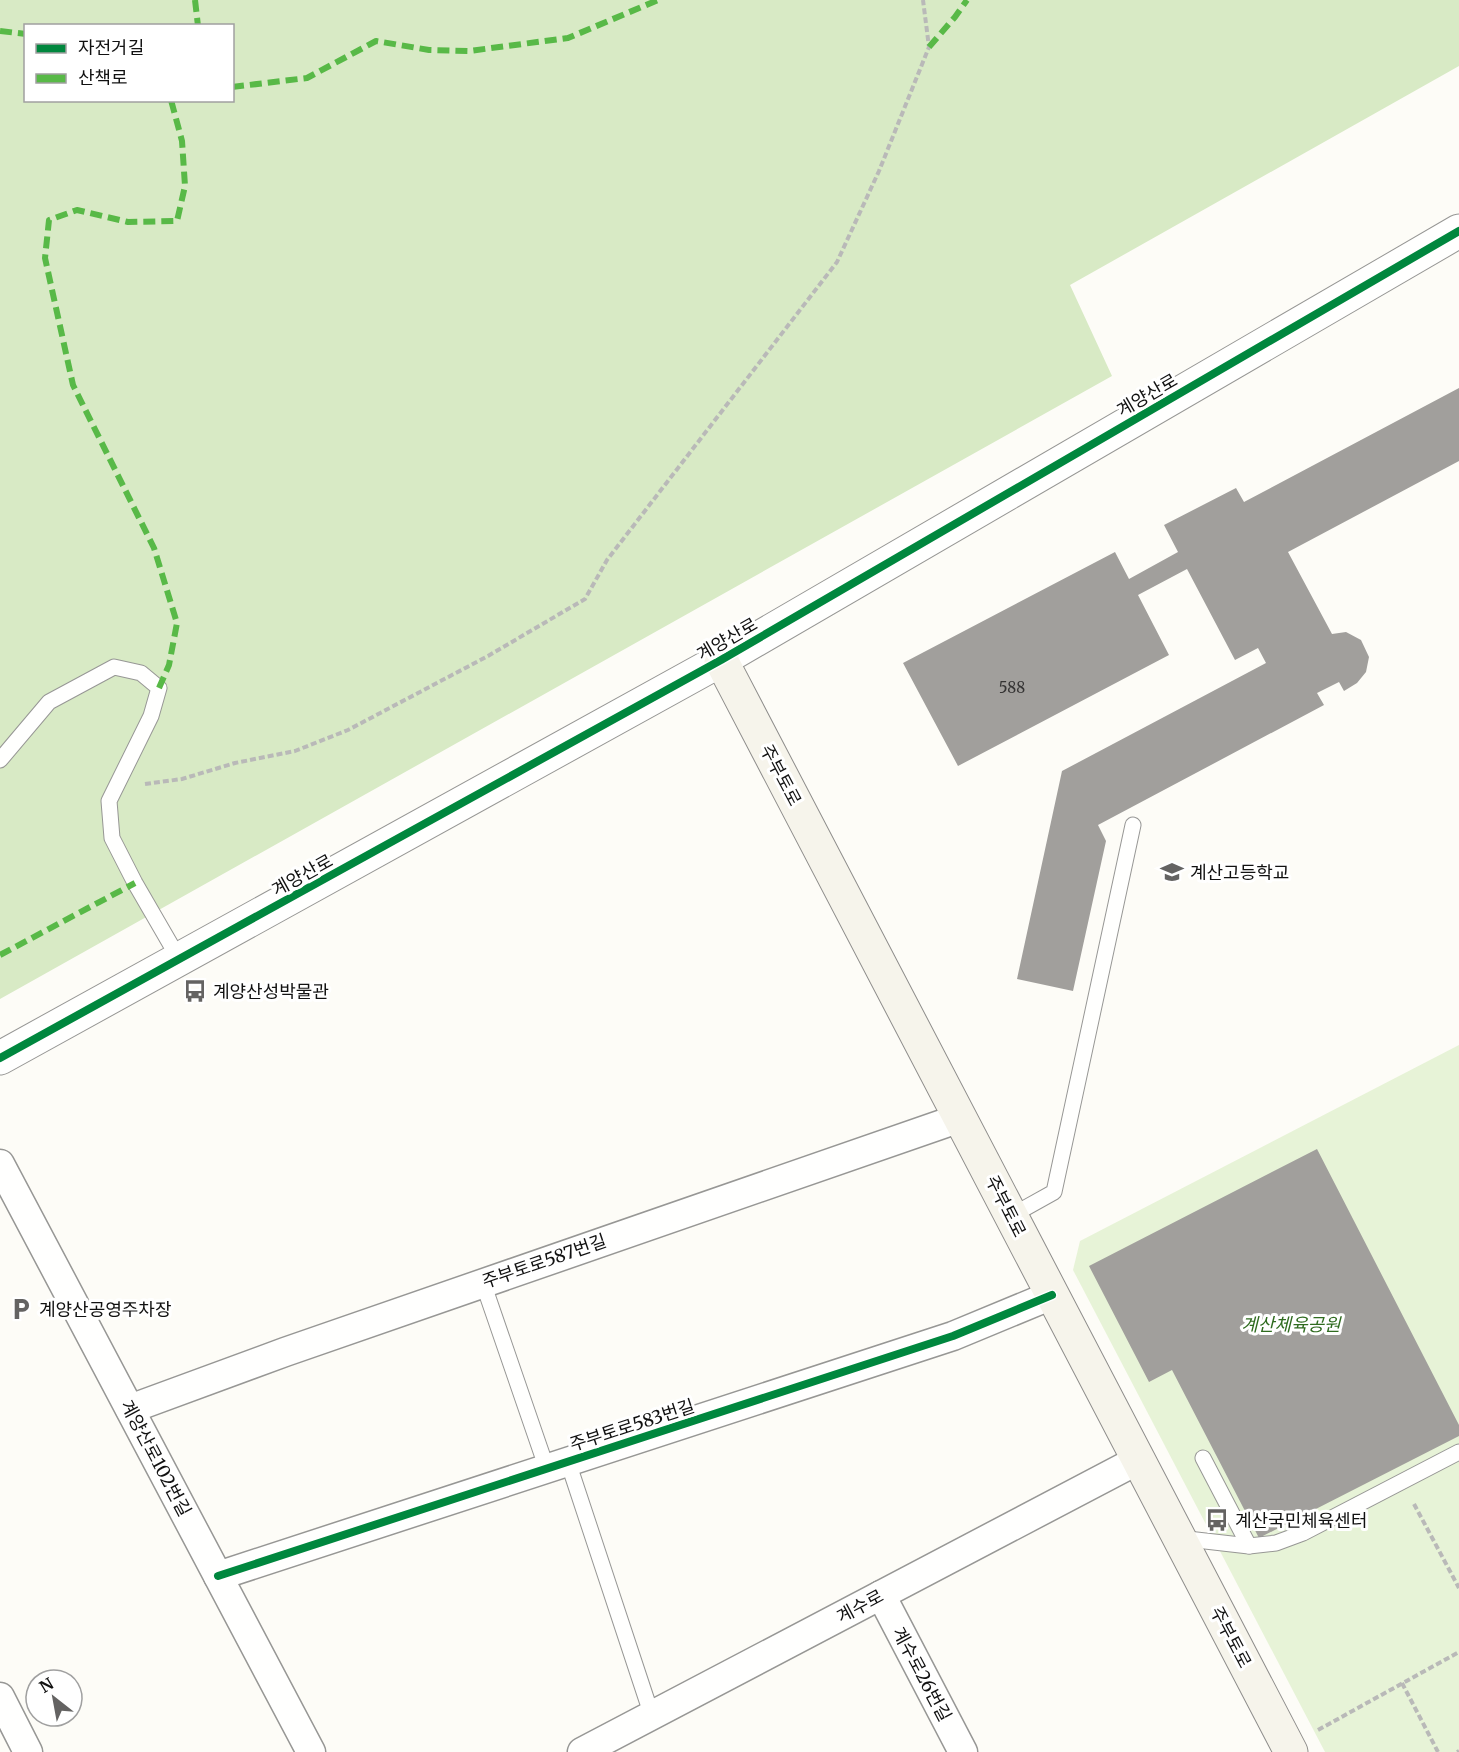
<svg xmlns="http://www.w3.org/2000/svg" width="1459" height="1752" viewBox="0 0 1459 1752" font-family="Merriweather,'Noto Sans KR',serif">
	<rect width="100%" height="100%" fill="#fdfcf7"/>
	<path fill="#e7f3d7" d="M1459,1045V1752H1325L1073,1270L1080,1241Z"/>
	<path fill="#d8eac5" fill-rule="evenodd" d="M0,0H1459V66L1070,285L1112,376L0,999ZM26,26H232V100H26Z"/>
	<g fill="#a19f9c">
		<path d="M1459,388V461L1288,552L1332,634L1346,632L1361,640L1369,657L1366,672L1357,683L1344,691L1339,682L1317,693L1324,705L1098,825L1106,841L1073,991L1017,979L1062,771L1266,663L1258,648L1235,660L1187,569L1138,595L1169,655L958,766L903,663L1115,552L1129,579L1178,552L1164,525L1236,488L1244,502Z"/>
		<path d="M1317,1149L1459,1425V1436L1259,1538L1172,1370L1149,1382L1089,1266Z"/>
	</g>
	<g fill="none" stroke-linecap="round" stroke-linejoin="round">
		<g stroke="#979795" stroke-width="17">
			<g id="service">
				<path d="M0,760L49,702L114,667L141,673L159,688L151,716L109,801L112,838L135,883L179,959"/>
				<path d="M1011,1216L1054,1192L1133,825"/>
				<path d="M483,1283L547,1469"/>
				<path d="M1203,1458L1249,1546"/>
				<path d="M568,1462L652,1716"/>
				<path d="M1179,1538L1249,1546L1276,1543L1303,1533L1459,1452"/>
			</g>
		</g>
		<g stroke="#979795" stroke-width="31">
			<g id="minor">
				<path d="M0,1164L311,1752"/>
				<path d="M130,1409L285,1352L960,1118"/>
				<path d="M218,1576L953,1336L1052,1295"/>
				<path d="M881,1595L963,1752"/>
				<path d="M0,1697L28,1752"/>
				<path d="M582,1752L1138,1460"/>
			</g>
		</g>
		<g stroke="#979795" stroke-width="35">
			<path id="tertiary" d="M0,1058L721,660L1459,231"/>
		</g>
		<g stroke="#8e8d8b" stroke-width="35">
			<path id="secondary" d="M721,660L1291,1752"/>
		</g>
		<g stroke="#b9b9b8" stroke-width="4" stroke-dasharray="6 3" stroke-linecap="butt">
			<path d="M145,784L182,779L235,763L295,751L348,730L488,656L585,599L607,560L837,262L879,171L929,47L923,0"/>
			<path d="M1414,1504L1459,1588"/>
			<path d="M1402,1683L1438,1752"/>
			<path d="M1318,1730L1459,1652"/>
			<path d="M1457,1752L1459,1751"/>
		</g>
		<use href="#service" stroke="#fffffe" stroke-width="15"/>
		<use href="#minor" stroke="#fffffe" stroke-width="28"/>
		<use href="#tertiary" stroke="#fffffe" stroke-width="33"/>
		<use href="#secondary" stroke="#f6f4eb" stroke-width="33"/>
		<g stroke="#58b947" stroke-width="6" stroke-dasharray="12 6" stroke-linecap="butt">
			<path d="M195,0L198,26"/>
			<path d="M0,31L26,34"/>
			<path d="M929,47L955,17L967,0"/>
			<path d="M232,87L307,78L376,41L429,50L469,51L568,38L658,0"/>
			<path d="M159,688L169,665L177,623L154,548L73,385L45,258L49,220L77,210L128,222L177,221L185,186L182,141L171,100"/>
			<path d="M0,955L135,883"/>
		</g>
		<g stroke="#fff" stroke-width="11">
			<g id="cycleway">
				<path d="M0,1058L721,660L1459,231"/>
				<path d="M218,1576L953,1336L1052,1295"/>
			</g>
		</g>
		<use href="#cycleway" stroke="#00873e" stroke-width="8"/>
	</g>
	<defs>
		<g id="school-bare" transform="scale(1.8)"><path d="M0-5L7-2L0 1L-7-2ZM-4 1L0 2.5L4 1V4Q0 6-4 4Z" fill="#646362" stroke="#fff" stroke-width="2.5" paint-order="stroke"/></g>
		<g id="bus-bare" transform="scale(1.8)"><path d="M-5-6H5V4H4V6H2V4H-2V6H-4V4H-5ZM-3.5-4V0h7V-4ZM-3.5 1.2v1.5H-2V1.2ZM2 1.2v1.5H3.5V1.2Z" fill="#646362" stroke="#fff" stroke-width="2.5" paint-order="stroke"/></g>
		<g id="parking-bare" transform="scale(1.8)"><path d="M-3.5-5.5H1a3.5 3.5 0 0 1 0 7H-1V5.5H-3.5ZM-1-3.4V-.6H.8a1.4 1.4 0 0 0 0-2.8Z" fill="#646362" stroke="#fff" stroke-width="2.5" paint-order="stroke"/></g>
	</defs>
	<g fill-rule="evenodd">
		<use href="#school-bare" x="1172" y="872"/>
		<use href="#bus-bare" x="195" y="991"/>
		<use href="#parking-bare" x="21" y="1309"/>
		<use href="#bus-bare" x="1217" y="1520"/>
	</g>
	<g text-anchor="middle" dominant-baseline="central" stroke-width="6" stroke-linejoin="round" paint-order="stroke">
		<g font-size="15" fill="#353434">
			<text x="1012" y="687">588</text>
		</g>
		<g font-size="18" fill="#111" stroke="#fff">
			<text transform="translate(1147 395) rotate(-30)">계양산로</text>
			<text transform="translate(727 639) rotate(-30)">계양산로</text>
			<text transform="translate(781 775) rotate(62)">주부토로</text>
			<text transform="translate(302 875) rotate(-29)">계양산로</text>
			<text transform="translate(1006 1206) rotate(63)">주부토로</text>
			<text transform="translate(544 1261) rotate(-19)">주부토로587번길</text>
			<text transform="translate(632 1425) rotate(-18)">주부토로583번길</text>
			<text transform="translate(156 1458) rotate(62)">계양산로102번길</text>
			<text transform="translate(860 1606) rotate(-28)">계수로</text>
			<text transform="translate(1231 1637) rotate(62)">주부토로</text>
			<text transform="translate(922 1674) rotate(62)">계수로26번길</text>
		</g>
		<g font-size="18" fill="#111" stroke="#fff" text-anchor="start">
			<text x="1190" y="872">계산고등학교</text>
			<text x="213" y="991">계양산성박물관</text>
			<text x="39" y="1309">계양산공영주차장</text>
			<text x="1235" y="1520">계산국민체육센터</text>
		</g>
		<g font-size="18" font-style="italic" fill="#2f6b1f" stroke="#fff">
			<text x="1291" y="1324">계산체육공원</text>
		</g>
	</g>
	<rect x="24" y="24" width="210" height="78" fill="#ffffff" stroke="#a0a0a0" stroke-width="1.5"/>
	<rect x="36" y="44" width="30" height="9" fill="#00873e" stroke="#a0a0a0" stroke-width="1.5"/>
	<text x="78" y="54" font-size="18" fill="#111111">자전거길</text>
	<rect x="36" y="74" width="30" height="9" fill="#58b947" stroke="#a0a0a0" stroke-width="1.5"/>
	<text x="78" y="84" font-size="18" fill="#111111">산책로</text>
	<g transform="translate(54 1698) rotate(329)"><circle r="28" fill="#ffffff" stroke="#a0a0a0" stroke-width="1.5"/>
	<path d="M0-4.5L10 22L0 15L-10 22Z" fill="#646362"/>
	<text y="-9" font-size="16" font-weight="bold" text-anchor="middle" fill="#111111">N</text>
	</g>
</svg>
